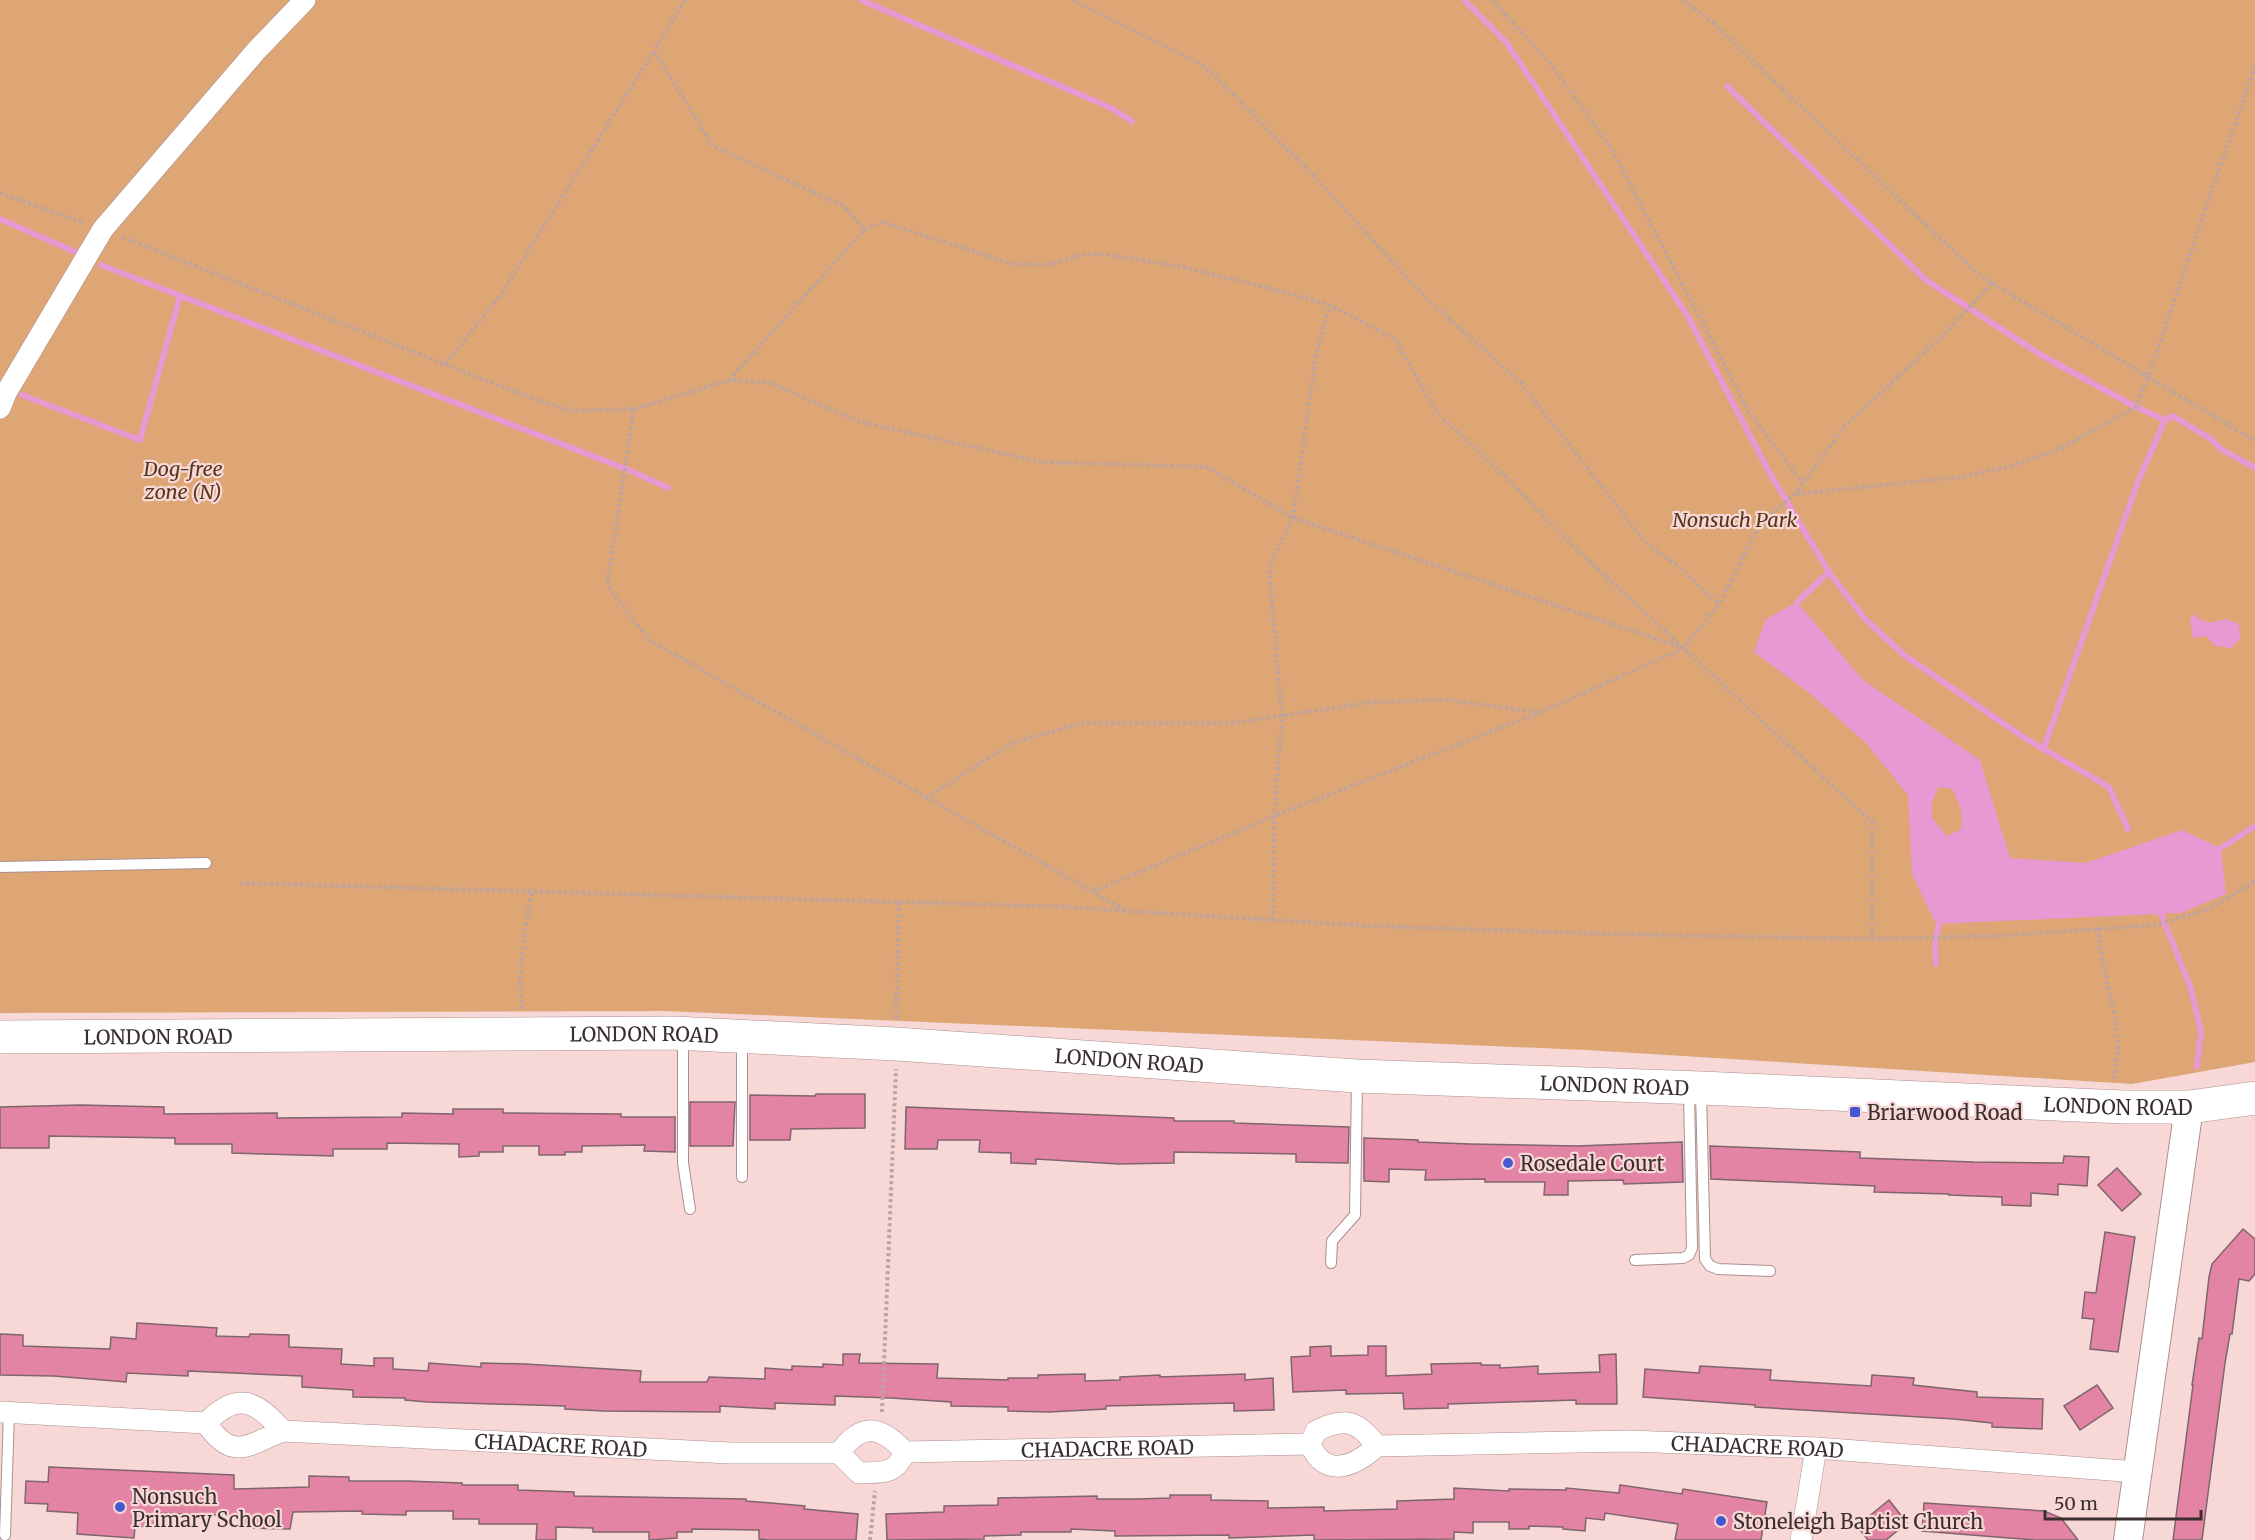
<svg xmlns="http://www.w3.org/2000/svg" width="2255" height="1540" viewBox="0 0 2255 1540" font-family="Merriweather,serif">
	<rect width="100%" height="100%" fill="#f8d8d7"/>
	<path fill="#dda674" d="M0,0H2255V1062L2132,1084L1586,1050L665,1011L0,1013Z"/>
	<g fill="#e898d3" fill-rule="evenodd">
		<path d="M1797,602L1863,680L1980,760L2010,858L2086,863L2182,830L2221,848L2226,894L2181,913L1936,924L1912,874L1908,795L1866,743L1809,693L1754,652L1766,619ZM1939,787L1952,789C1960,803 1963,813 1961,829L1947,836L1932,818V801Z"/>
		<path d="M2193,614C2204,625 2212,623 2226,619L2239,624L2240,639L2231,648L2215,646L2206,636L2193,638L2190,620Z"/>
	</g>
	<g fill="none" stroke-linecap="round" stroke-linejoin="round">
		<g stroke="#e898d3" stroke-width="6">
			<path d="M861,0L1109,107L1132,121"/>
			<path d="M1464,0L1506,42L1687,315L1768,470L1829,572L1797,602"/>
			<path d="M1727,86L1926,280L2041,355L2136,407L2165,420"/>
			<path d="M0,219L80,254"/>
			<path d="M101,265L631,471L668,488"/>
			<path d="M22,395L140,440L180,296"/>
			<path d="M1829,572L1864,618L1904,655L2023,737L2109,787L2128,829"/>
			<path d="M2044,748L2137,484L2165,420L2173,416L2211,439L2221,449L2255,468"/>
			<path d="M2221,848L2255,826"/>
			<path d="M2161,914L2190,986L2201,1031L2197,1067"/>
			<path d="M1936,964L1935,944L1939,924"/>
		</g>
	</g>
	<g fill="#e384a5" stroke="#7f656d" stroke-width="1.5">
		<path d="M816,1094H865V1128L791,1129L790,1140H750V1095L815,1096Z"/>
		<path d="M690,1102H735L733,1146H690Z"/>
		<path d="M81,1105L164,1107V1114L277,1113V1118L402,1117V1113L453,1114V1109H503V1113L621,1114V1117H675V1152L644,1151L645,1145L582,1146V1152H565V1155H539V1146H503V1152H479V1156L459,1157V1144L387,1143V1149H333V1156L232,1153V1144H175V1138L49,1136V1148H0V1107Z"/>
		<path d="M906,1107L1174,1118V1121H1234V1123L1349,1127L1348,1163L1296,1162V1154L1174,1152V1163L1119,1164L1036,1159V1164L1011,1163V1153L979,1152L980,1140H938L937,1149H905Z"/>
		<path d="M1364,1138L1418,1140V1142L1470,1144L1577,1146L1682,1142L1683,1182L1624,1184L1623,1180L1568,1181V1195H1544L1545,1182H1485V1179L1425,1180L1426,1170L1389,1169V1182L1364,1181Z"/>
		<path d="M1710,1146L1860,1152V1158L1974,1162L2063,1163L2064,1156L2089,1157L2087,1186L2058,1184V1195L2031,1193V1206L2002,1205V1197L1949,1195V1194L1874,1192L1875,1186L1711,1179Z"/>
		<path d="M2117,1168L2141,1194L2122,1211L2098,1185Z"/>
		<path d="M2243,1229L2255,1239V1274L2249,1281L2239,1279L2232,1334H2230L2225,1363L2202,1540H2173L2193,1385H2192L2199,1338L2202,1339L2209,1277L2212,1264Z"/>
		<path d="M2105,1232L2135,1237L2118,1352L2090,1349L2094,1319L2082,1318L2085,1292L2096,1293Z"/>
		<path d="M137,1323L217,1328L216,1336L249,1337L250,1334L289,1335V1347L342,1349L341,1364L374,1366V1358H393V1369L428,1371L429,1363L481,1367V1363L525,1364L641,1371L640,1382H707L709,1377L765,1379V1368L792,1370V1366L823,1367V1364L843,1365V1354H860L859,1363L938,1364L937,1378L1008,1380V1378H1038V1375L1085,1374V1381L1120,1380V1377L1160,1375V1377L1245,1374V1380L1273,1378L1274,1410L1234,1411V1403L1106,1406V1409L1049,1412L1008,1411V1407L951,1406V1402L891,1398L835,1396V1405L775,1403V1409L720,1406V1412L603,1411L565,1409V1406L427,1402L405,1400V1398L353,1397V1390L302,1387V1376L188,1371V1376L127,1373L126,1382L54,1376L0,1375V1334L23,1335V1346L110,1349L111,1337L136,1339Z"/>
		<path d="M1331,1346V1356L1368,1355V1346H1386V1376L1432,1374L1431,1364L1481,1363V1365H1500V1368L1538,1366V1374L1600,1372L1599,1355L1616,1354L1617,1404H1576V1400L1448,1404V1408L1404,1409L1403,1393L1346,1394V1390L1293,1392L1291,1357L1310,1356V1347Z"/>
		<path d="M1700,1366L1771,1370L1770,1380L1871,1386L1872,1375L1914,1378L1913,1385L1977,1392V1397L2043,1399L2042,1429L1992,1427V1423L1954,1419L1755,1407V1405L1643,1397L1645,1369L1699,1373Z"/>
		<path d="M2097,1385L2113,1408L2080,1430L2064,1406Z"/>
		<path d="M49,1467L234,1475V1489L309,1487V1476L349,1477V1481H406L462,1483V1485H518V1490L574,1492V1496L746,1499V1501L805,1506L804,1509L858,1514L856,1540H769L759,1539V1530L692,1529V1532H677V1538L649,1540V1532H593V1528L556,1527V1540H536L537,1524H479V1519H453V1511H406V1515L362,1514V1511L293,1512L290,1529L246,1528V1516L155,1513L154,1527L135,1526L134,1538L77,1534L78,1513L47,1511L48,1504L25,1503L26,1481L48,1482Z"/>
		<path d="M1620,1485L1682,1494L1683,1489L1767,1502L1761,1540H1675L1678,1524L1605,1513L1604,1520L1586,1518L1585,1531L1563,1529V1527L1529,1526V1529H1509V1522H1473V1533L1454,1532V1539L1314,1540V1535L1229,1538V1535L1115,1536V1531L1071,1529V1532H1021V1535L984,1536V1539L887,1540L886,1514L944,1512V1506L998,1505V1498L1097,1496V1499H1136L1170,1498V1495H1211V1500L1268,1501V1508L1324,1507V1511L1397,1509V1501L1454,1499V1488L1509,1491V1489L1566,1490V1488L1619,1493Z"/>
		<path d="M1889,1500L1907,1523L1886,1540H1868L1857,1526Z"/>
		<path d="M1924,1503L2044,1511L2061,1518L2078,1540H2034L1922,1531Z"/>
	</g>
	<g fill="none" stroke-linecap="round" stroke-linejoin="round">
		<g stroke="#ad8f8f" stroke-width="12">
			<g id="lane">
				<path d="M0,867L206,863"/>
				<path d="M683,1036V1163L690,1209"/>
				<path d="M742,1040V1177"/>
				<path d="M1701,1091L1705,1259L1710,1266L1718,1269L1770,1271"/>
				<path d="M1635,1260L1683,1258L1689,1255L1692,1248L1689,1092"/>
				<path d="M1331,1263L1332,1241L1355,1215L1357,1080"/>
				<path d="M5,1535L9,1412"/>
			</g>
		</g>
		<g stroke="#ad8f8f" stroke-width="22">
			<g id="street">
				<path d="M0,408L6,393L103,229L256,51L305,0"/>
				<path d="M0,1412L206,1423C238,1390 256,1401 283,1431"/>
				<path id="s1" d="M206,1423C233,1463 249,1444 283,1431L730,1453H839L859,1473C881,1472 895,1476 905,1452"/>
				<path id="s2" d="M1377,1446C1357,1420 1345,1417 1316,1431L1310,1444C1325,1480 1355,1466 1377,1446L1630,1441L1816,1448L2138,1472"/>
				<path id="s3" d="M839,1453C862,1422 880,1425 905,1452L1310,1444"/>
				<path d="M1801,1540L1816,1448"/>
			</g>
		</g>
		<g stroke="#ad8f8f" stroke-width="30">
			<path id="secondary" d="M2128,1540L2189,1107"/>
		</g>
		<g stroke="#ad8f8f" stroke-width="34">
			<g id="highway">
				<path id="s4" d="M0,1037L674,1033L896,1044L1357,1076L1701,1088L2123,1107H2189L2255,1098"/>
			</g>
		</g>
		<g stroke="#bda3a2" stroke-width="4" stroke-dasharray="3 3" stroke-linecap="butt">
			<path d="M685,0L654,51L713,146L844,206L864,230L730,379"/>
			<path d="M1073,0L1205,66L1309,171L1429,301L1521,383L1645,542L1680,568L1719,604"/>
			<path d="M1492,0L1551,65L1610,146L1749,412L1803,483"/>
			<path d="M1684,0L1713,23L1979,275L2255,441"/>
			<path d="M0,193L84,223"/>
			<path d="M864,230L883,222L1013,264L1048,265L1081,255L1103,254L1177,266L1273,289L1330,305L1395,339L1437,413L1506,477L1558,531L1605,576L1872,822V939"/>
			<path d="M122,237L518,393L571,411L634,409L730,380L770,383L861,422L1041,462L1207,467L1293,518L1684,648"/>
			<path d="M445,364L500,296L654,51"/>
			<path d="M634,409L607,585L649,640L1127,911L1371,926L1609,934L1872,939L1994,936L2156,925L2209,909L2255,881"/>
			<path d="M1796,494L1962,477L2011,466L2060,449L2136,407L2148,376L2255,66"/>
			<path d="M926,798L1012,743L1082,723H1233L1373,702L1447,700L1537,712"/>
			<path d="M240,883L1070,907L1126,911"/>
			<path d="M1094,891L1274,816L1539,713L1684,648L1719,604L1753,536L1777,509L1795,494L1845,426L1947,331L1992,283"/>
			<path d="M1273,920L1274,816L1282,717L1269,567L1293,518L1316,354L1330,305"/>
			<path d="M2098,928C2101,967 2116,1005 2118,1044C2118,1056 2115,1069 2114,1082"/>
			<path d="M522,1009C517,969 525,930 532,890"/>
			<path d="M896,1019L899,902"/>
			<path d="M882,1412L896,1069"/>
			<path d="M870,1540L875,1491"/>
		</g>
		<use href="#lane" stroke="#fff" stroke-width="10"/>
		<use href="#street" stroke="#fff" stroke-width="21"/>
		<use href="#secondary" stroke="#fff" stroke-width="28"/>
		<use href="#highway" stroke="#fff" stroke-width="33"/>
	</g>
	<g fill="#4658cd" stroke="#f8d8d7" stroke-width="2">
		<rect x="1849" y="1106" width="12" height="12" rx="3"/>
		<circle cx="1508" cy="1163" r="6"/>
		<circle cx="120" cy="1507" r="6"/>
		<circle cx="1721" cy="1521" r="6"/>
	</g>
	<g text-anchor="middle" dominant-baseline="central" stroke-width="4.5" stroke-linejoin="round" paint-order="stroke">
		<g font-size="20" font-style="italic" fill="#543619" stroke="#f8d8d7">
			<text x="183" y="468">Dog-free<tspan x="183" dy="23">zone (N)</tspan></text>
			<text x="1735" y="519">Nonsuch Park</text>
		</g>
		<g font-size="20" fill="#3a2e2e" stroke="#f8d8d7">
			<text stroke="none"><textPath href="#s4" startOffset="644">LONDON ROAD</textPath></text>
			<text stroke="none"><textPath href="#s4" startOffset="158">LONDON ROAD</textPath></text>
			<text stroke="none"><textPath href="#s4" startOffset="1130">LONDON ROAD</textPath></text>
			<text stroke="none"><textPath href="#s4" startOffset="1616">LONDON ROAD</textPath></text>
			<text stroke="none"><textPath href="#s4" startOffset="2120">LONDON ROAD</textPath></text>
			<text stroke="none"><textPath href="#s1" startOffset="368">CHADACRE ROAD</textPath></text>
			<text stroke="none"><textPath href="#s2" startOffset="549">CHADACRE ROAD</textPath></text>
			<text stroke="none"><textPath href="#s3" startOffset="284">CHADACRE ROAD</textPath></text>
		</g>
		<g font-size="20" fill="#3a2e2e" stroke="#f8d8d7" text-anchor="start">
			<text x="1867" y="1112">Briarwood Road</text>
			<text x="1520" y="1163">Rosedale Court</text>
			<text x="132" y="1496">Nonsuch<tspan x="132" dy="23">Primary School</tspan></text>
			<text x="1733" y="1521">Stoneleigh Baptist Church</text>
		</g>
	</g>
	<path d="M2045 1510v9h156v-9" fill="none" stroke="#3a2e2e" stroke-width="3"/>
	<text x="2054" y="1510" font-size="18" fill="#3a2e2e" stroke="#f8d8d7" stroke-width="4.5" paint-order="stroke">50 m</text>
</svg>
